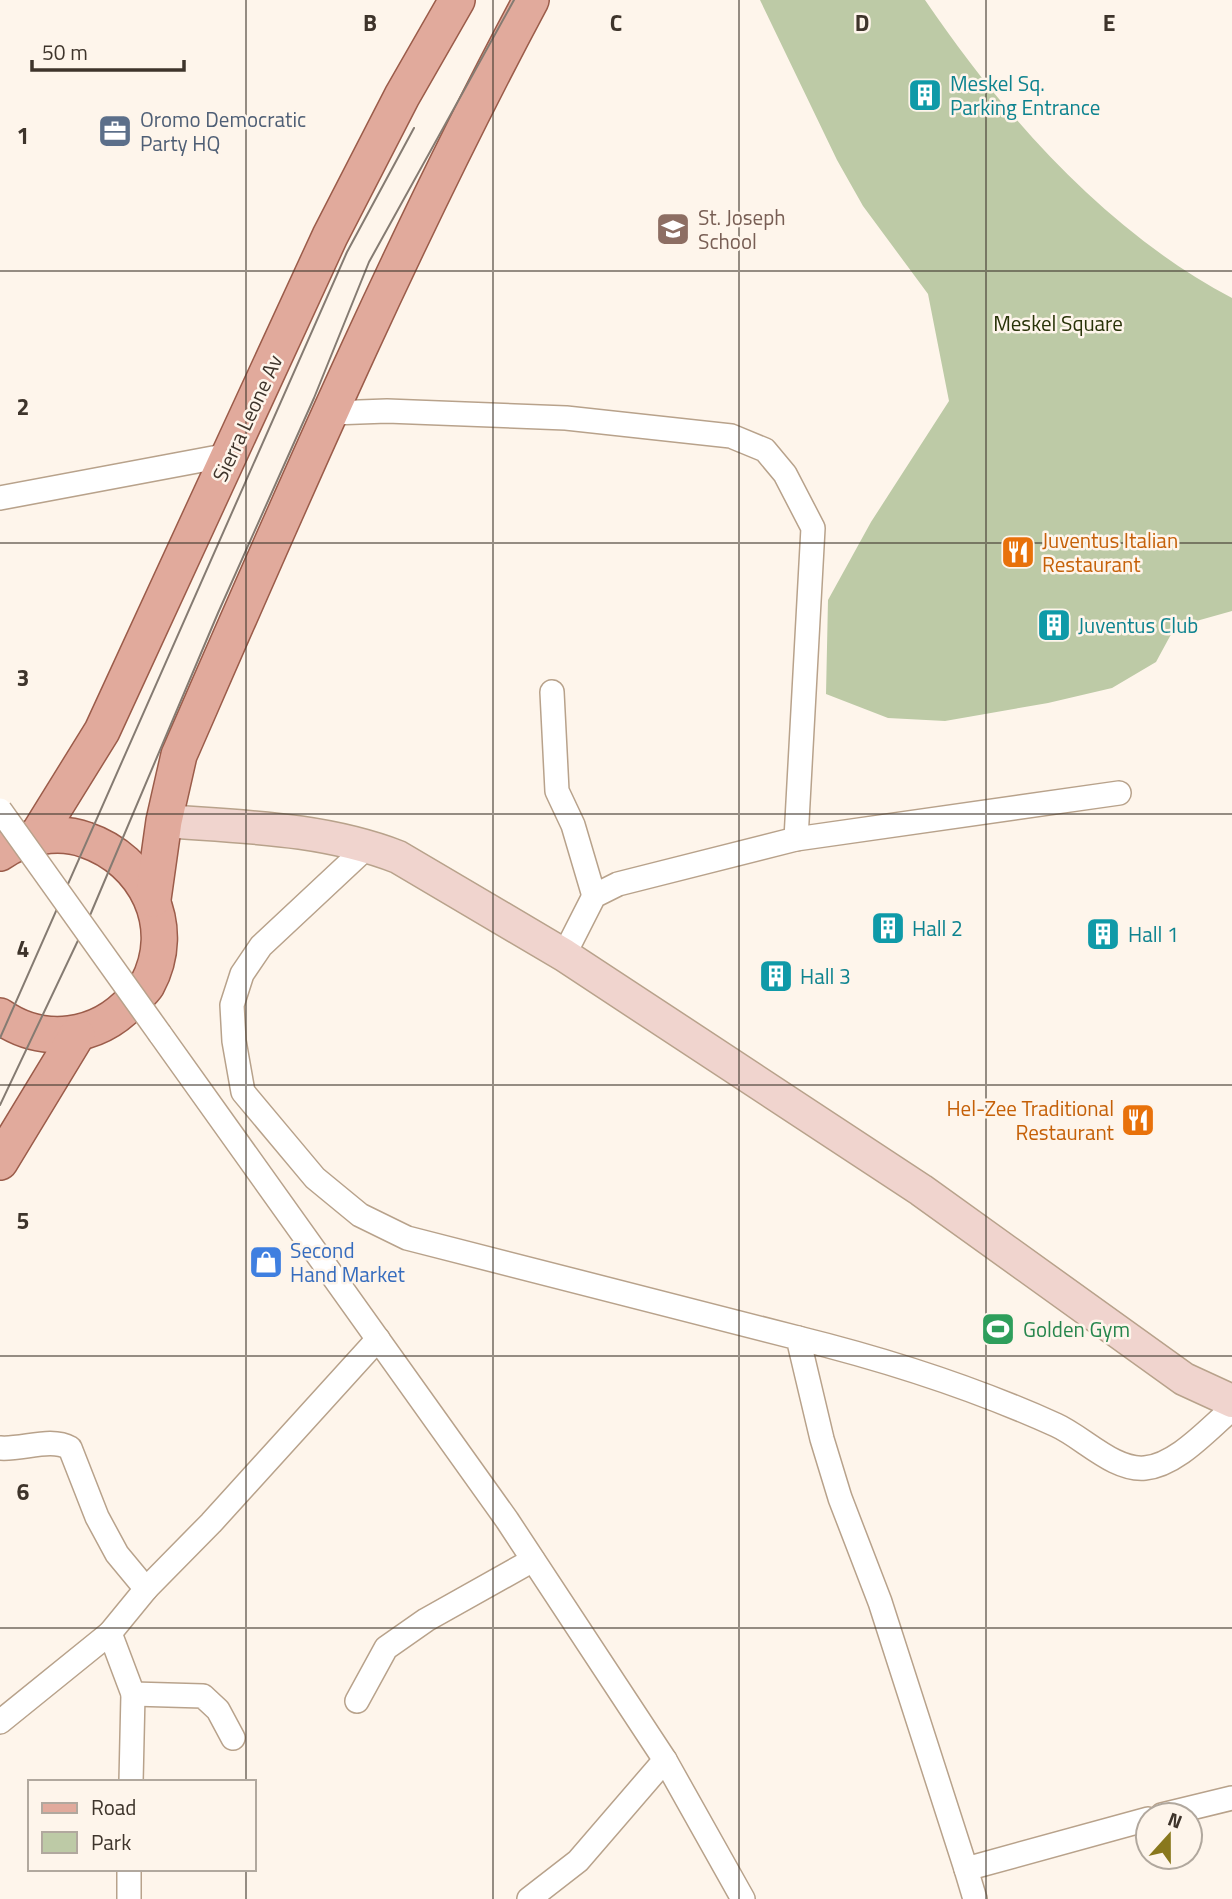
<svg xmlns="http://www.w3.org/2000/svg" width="1232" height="1899" viewBox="0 0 1232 1899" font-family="'Titillium Web',sans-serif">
	<rect width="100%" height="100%" fill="#fef5eb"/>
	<path fill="#bdcaa6" d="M760,0H925C1005,117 1105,231 1232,298V611L1175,627L1156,662L1112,688L1048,703L945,721L888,718L826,694L828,600L871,522L949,401L928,294L863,206L837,160Z"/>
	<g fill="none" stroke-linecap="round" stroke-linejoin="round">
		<g stroke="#b8a28b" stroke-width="26">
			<g id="street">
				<path d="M332,413L387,411L566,418L731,436L765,450L785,474L813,528L796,839"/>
				<path d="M0,498L229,455"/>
				<path d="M552,692L557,791L573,825L594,896"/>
				<path d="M368,846L261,946L242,974L232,1005L234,1041L243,1092L315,1178L360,1215L407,1238L798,1338L822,1439L840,1498L880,1602L966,1869L1148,1819"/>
				<path d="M564,955L594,896L618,884L796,839L1119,793"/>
				<path d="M160,1034L507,1520L665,1760L743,1899"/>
				<path d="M798,1338C887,1360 972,1387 1056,1425C1083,1437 1114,1471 1145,1468C1177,1465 1208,1429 1232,1409"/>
				<path d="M0,1448C22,1450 51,1437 70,1448L97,1517L117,1554L146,1589"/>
				<path d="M110,1633L133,1694L131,1782"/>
				<path d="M133,1694L203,1696L218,1710L233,1738"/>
				<path d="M357,1701L386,1648L426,1620L533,1560"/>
				<path d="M0,1722L110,1633L146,1589L211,1523L378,1339"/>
				<path d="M1162,1815L1232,1798"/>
				<path d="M966,1869L975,1899"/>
				<path d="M129,1899V1869"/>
				<path d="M529,1899L578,1861L665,1760"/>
			</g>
		</g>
		<g stroke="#b8a28b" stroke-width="35">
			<path id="secondary" d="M164,821C243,827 323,828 398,857L564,955L921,1190L1184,1379L1232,1401"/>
		</g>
		<g stroke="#9b5c4a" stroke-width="38">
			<g id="primary">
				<path d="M37,836L102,731L330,236L402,96L457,0"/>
				<path d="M0,853C23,836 59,830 86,840C145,860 179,926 147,985C144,990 137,996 133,1000C98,1039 43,1046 0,1016"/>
				<path d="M153,899L164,821L179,755C290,501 400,245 531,0"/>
				<path d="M0,1162L77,1035"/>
			</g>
		</g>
		<use href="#street" stroke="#fff" stroke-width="23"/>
		<use href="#secondary" stroke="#f0d4ce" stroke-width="32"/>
		<use href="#primary" stroke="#e1aa9c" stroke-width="35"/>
		<g stroke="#857b72" stroke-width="2">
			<path d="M0,1038L347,252L414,128"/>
			<path d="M0,1105L91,913L218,613L314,398L369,262L514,0"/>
		</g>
		<g stroke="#b8a28b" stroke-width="26" stroke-linecap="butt">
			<path id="street-bridge" d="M0,810L160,1034"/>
		</g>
		<use href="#street-bridge" stroke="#fff" stroke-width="23"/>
	</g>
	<path fill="none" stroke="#3e342b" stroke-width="2" stroke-opacity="0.55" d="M246,0V1782M493,0V1899M739,0V1899M986,0V1899M0,271H1232M0,543H1232M0,814H1232M0,1085H1232M0,1356H1232M0,1628H1232M246,1869V1899"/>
	<defs>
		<g id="building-square" transform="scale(1.75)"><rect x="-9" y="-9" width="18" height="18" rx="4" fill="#0f9aa8" stroke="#fef5eb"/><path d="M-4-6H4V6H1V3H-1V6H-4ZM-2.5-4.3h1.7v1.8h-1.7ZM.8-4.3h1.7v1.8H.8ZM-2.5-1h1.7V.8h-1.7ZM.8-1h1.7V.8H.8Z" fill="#fff"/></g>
		<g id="office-square" transform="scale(1.75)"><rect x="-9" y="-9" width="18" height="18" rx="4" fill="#5c6f8a" stroke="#fef5eb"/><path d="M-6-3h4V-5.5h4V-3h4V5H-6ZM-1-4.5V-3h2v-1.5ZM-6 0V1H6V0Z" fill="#fff"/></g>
		<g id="school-square" transform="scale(1.75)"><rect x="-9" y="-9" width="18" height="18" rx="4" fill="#8d6e63" stroke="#fef5eb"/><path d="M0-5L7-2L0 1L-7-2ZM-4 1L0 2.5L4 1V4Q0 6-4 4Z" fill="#fff"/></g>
		<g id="restaurant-square" transform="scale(1.75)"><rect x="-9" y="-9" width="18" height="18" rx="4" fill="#e8710a" stroke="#fef5eb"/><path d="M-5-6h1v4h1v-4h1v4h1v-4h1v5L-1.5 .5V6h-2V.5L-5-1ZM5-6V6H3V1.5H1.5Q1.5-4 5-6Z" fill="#fff"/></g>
		<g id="shop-square" transform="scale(1.75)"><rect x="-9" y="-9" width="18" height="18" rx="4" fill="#3f7fe0" stroke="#fef5eb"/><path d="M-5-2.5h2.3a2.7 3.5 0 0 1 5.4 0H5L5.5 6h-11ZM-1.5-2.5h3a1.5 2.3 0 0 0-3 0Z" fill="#fff"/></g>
		<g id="stadium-square" transform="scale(1.75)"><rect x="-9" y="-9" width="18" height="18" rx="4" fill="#2e9e5b" stroke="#fef5eb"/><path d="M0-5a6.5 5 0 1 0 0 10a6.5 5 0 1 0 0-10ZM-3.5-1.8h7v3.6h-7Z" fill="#fff"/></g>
	</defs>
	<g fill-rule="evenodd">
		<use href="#building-square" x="925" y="95"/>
		<use href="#office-square" x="115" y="131"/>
		<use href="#school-square" x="673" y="229"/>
		<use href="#restaurant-square" x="1018" y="552"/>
		<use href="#building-square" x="1054" y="625"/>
		<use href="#building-square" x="888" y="928"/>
		<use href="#building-square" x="1103" y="934"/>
		<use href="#building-square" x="776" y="976"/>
		<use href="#restaurant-square" x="1138" y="1120"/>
		<use href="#shop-square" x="266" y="1262"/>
		<use href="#stadium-square" x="998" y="1329"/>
	</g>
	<g text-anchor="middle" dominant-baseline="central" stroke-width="5" stroke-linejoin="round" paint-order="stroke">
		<g font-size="21" fill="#0d838f" stroke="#fef5eb" text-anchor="start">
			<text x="950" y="83">Meskel Sq.<tspan x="950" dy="24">Parking Entrance</tspan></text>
			<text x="1078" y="625">Juventus Club</text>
			<text x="912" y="928">Hall 2</text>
			<text x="1128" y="934">Hall 1</text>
			<text x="800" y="976">Hall 3</text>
		</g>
		<g font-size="21" fill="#4e5e75" stroke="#fef5eb" text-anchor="start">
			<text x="140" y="119">Oromo Democratic<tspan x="140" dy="24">Party HQ</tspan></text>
		</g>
		<g font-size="21" fill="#785e54" stroke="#fef5eb" text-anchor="start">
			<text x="698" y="217">St. Joseph<tspan x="698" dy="24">School</tspan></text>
		</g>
		<g font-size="21" fill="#283308" stroke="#fef5eb">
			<text x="1058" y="323">Meskel Square</text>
		</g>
		<g font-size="21" fill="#3e342b" stroke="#fef5eb">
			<text transform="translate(247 418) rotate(-65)">Sierra Leone Av</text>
		</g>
		<g font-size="21" fill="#c56008" stroke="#fef5eb" text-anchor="start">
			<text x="1042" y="540">Juventus Italian<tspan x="1042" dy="24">Restaurant</tspan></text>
			<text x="1114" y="1108" text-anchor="end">Hel-Zee Traditional<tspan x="1114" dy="24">Restaurant</tspan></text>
		</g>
		<g font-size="21" fill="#366cbe" stroke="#fef5eb" text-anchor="start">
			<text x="290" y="1250">Second<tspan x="290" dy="24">Hand Market</tspan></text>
		</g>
		<g font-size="21" fill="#27864d" stroke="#fef5eb" text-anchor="start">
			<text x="1023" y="1329">Golden Gym</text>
		</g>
	</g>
	<g font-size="23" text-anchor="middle" font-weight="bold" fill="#3e342b" stroke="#fef5eb" stroke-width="5" stroke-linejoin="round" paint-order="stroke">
		<text x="370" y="31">B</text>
		<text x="616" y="31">C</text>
		<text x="862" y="31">D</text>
		<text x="1109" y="31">E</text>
		<text x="23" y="144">1</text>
		<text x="23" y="415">2</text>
		<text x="23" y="686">3</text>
		<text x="23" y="957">4</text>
		<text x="23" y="1229">5</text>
		<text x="23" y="1500">6</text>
	</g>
	<rect x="28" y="1780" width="228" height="91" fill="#fef5eb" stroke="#b1a89e" stroke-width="2"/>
	<rect x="42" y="1803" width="35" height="10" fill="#e1aa9c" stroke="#b1a89e" stroke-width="2"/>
	<text x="91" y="1815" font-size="21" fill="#3e342b">Road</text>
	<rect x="42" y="1832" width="35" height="21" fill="#bdcaa6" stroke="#b1a89e" stroke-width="2"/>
	<text x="91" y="1850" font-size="21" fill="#3e342b">Park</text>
	<g transform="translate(1169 1836) rotate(21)"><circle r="33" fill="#fef5eb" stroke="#b1a89e" stroke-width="2"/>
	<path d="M0-5L12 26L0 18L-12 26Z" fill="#89781d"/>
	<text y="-10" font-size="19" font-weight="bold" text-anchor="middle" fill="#3e342b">N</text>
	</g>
	<path d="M32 60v10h152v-10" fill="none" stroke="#3e342b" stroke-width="3.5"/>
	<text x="42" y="60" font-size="21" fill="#3e342b" stroke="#fef5eb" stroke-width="5" paint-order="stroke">50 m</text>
</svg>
